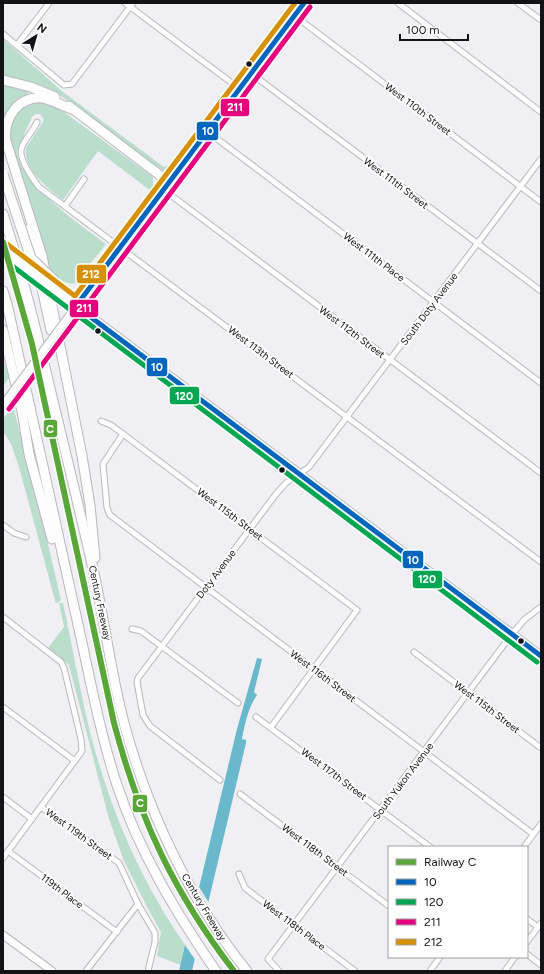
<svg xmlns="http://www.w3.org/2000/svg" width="544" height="974" viewBox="0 0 544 974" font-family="Figtree,sans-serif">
	<rect width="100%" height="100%" fill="#efeff4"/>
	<g fill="#bbdecc">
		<path d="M3,39L63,92L164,167L169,165L164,172L61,96L36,84L3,76Z"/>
		<path d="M3,84L28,90L29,97L3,127Z"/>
		<path d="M35,103H44L61,110L153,177V185L151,191L98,151L63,200C49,189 22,169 26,148L44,120L40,114H36L32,117L17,151C19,183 81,225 106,244L75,283C65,286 55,275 48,269L43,242L10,140C8,119 15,110 35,103Z"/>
		<path d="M3,358L9,378L3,386Z"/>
		<path d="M13,406L45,531L61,600L56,604L19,467L11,444L3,431V419Z"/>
		<path d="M59,603H63C74,653 82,705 96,754C116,823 145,888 186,946L181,965L157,956L161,932L146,905L124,861L109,819L69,665L48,648L64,627Z"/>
	</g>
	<path fill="#6ab8cb" d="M257,658L262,659L254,692L257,695C248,708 245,723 242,739L246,740V743L192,971H179L237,729Z"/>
	<path fill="#efeff4" d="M199,887L209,903L196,961L185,945Z"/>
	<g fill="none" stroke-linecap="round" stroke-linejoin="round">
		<g stroke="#b9b8bc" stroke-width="7">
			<g id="minor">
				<path d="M125,3L240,89"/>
				<path d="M398,3L541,112"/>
				<path d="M518,3L541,20"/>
				<path d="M295,16L541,202"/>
				<path d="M3,34L64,85L72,84L133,3"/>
				<path d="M17,45L49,3"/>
				<path d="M252,74L541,291"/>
				<path d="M37,122C33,132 25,138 22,147C17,157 33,179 39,187L541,562"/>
				<path d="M208,132L541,383"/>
				<path d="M164,190L541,473"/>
				<path d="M65,206L84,179"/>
				<path d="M101,421L111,425L357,610L271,727"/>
				<path d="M123,434L103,464L107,508L110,515L533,834"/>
				<path d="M3,525L14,533L26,537"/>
				<path d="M3,617L61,662L64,668L81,739L82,751L3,858"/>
				<path d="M132,629L141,631L238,703"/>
				<path d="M414,652L541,748"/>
				<path d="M3,707L75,761"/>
				<path d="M256,717L430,847"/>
				<path d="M220,780L150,726L143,715L137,682L138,678L276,494L286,483L309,467L541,159"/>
				<path d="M240,794L389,906"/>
				<path d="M3,797L32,819"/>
				<path d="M41,807L119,863L138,904L155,933V942L148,971"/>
				<path d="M524,847L541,824"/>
				<path d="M8,851L117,932"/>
				<path d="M239,874L245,888L355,971"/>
				<path d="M527,919L538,927"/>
				<path d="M527,942L541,923"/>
				<path d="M527,954L541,965"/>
				<path d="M86,971L138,904"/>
				<path d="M279,971L268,959L512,634L525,619L541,607"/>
				<path d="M430,971L440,957"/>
				<path d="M505,971L515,957"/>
			</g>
		</g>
		<g stroke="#b9b8bc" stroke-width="9">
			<g id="secondary">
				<path d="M63,324L304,3"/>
				<path d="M3,935L52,971"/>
			</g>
		</g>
		<g stroke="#b9b8bc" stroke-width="10">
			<path id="primary" d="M62,295L541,656"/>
		</g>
		<g stroke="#b9b8bc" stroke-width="11">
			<g id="motorway">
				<path d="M3,80L31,87L55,97"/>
				<path d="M69,106L170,183"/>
				<path d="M72,109C62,106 53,100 43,98C18,96 3,118 6,141L42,256L82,456L90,505L95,558"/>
				<path d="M3,214C23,275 38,338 53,401C67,458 81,516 94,573C105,623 111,674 124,723C148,812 189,899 247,971"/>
				<path d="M29,229L51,330"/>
				<path d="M3,291L8,308C30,409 52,510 75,611C88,668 98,726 116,782C138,850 176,913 216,971"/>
				<path d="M3,330L22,411L29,454L52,539"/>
			</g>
		</g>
		<use href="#minor" stroke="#fdfdfd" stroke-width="5"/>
		<use href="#secondary" stroke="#fdfdfd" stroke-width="7"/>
		<use href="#primary" stroke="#fdfdfd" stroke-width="8"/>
		<use href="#motorway" stroke="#fdfdfd" stroke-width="9"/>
		<g stroke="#b9b8bc" stroke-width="9" stroke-linecap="butt">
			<path id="secondary-bridge" d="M5,402L63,324"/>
		</g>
		<g stroke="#b9b8bc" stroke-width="10" stroke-linecap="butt">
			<path id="primary-bridge" d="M3,250L61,295"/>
		</g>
		<g stroke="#b9b8bc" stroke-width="11" stroke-linecap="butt">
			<path id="motorway-bridge" d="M3,174L31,258L53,279L62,295"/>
		</g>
		<use href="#secondary-bridge" stroke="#fdfdfd" stroke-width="7"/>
		<use href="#primary-bridge" stroke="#fdfdfd" stroke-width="8"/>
		<use href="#motorway-bridge" stroke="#fdfdfd" stroke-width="9"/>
		<g stroke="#fff" stroke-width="8">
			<path id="bus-1" d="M304,3L76,306L541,656"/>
		</g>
		<g stroke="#fff" stroke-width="8">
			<path id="bus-2" d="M3,259L537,662"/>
		</g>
		<g stroke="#fff" stroke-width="8">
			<path id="bus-3" d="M9,409L310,7"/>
		</g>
		<g stroke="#fff" stroke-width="8">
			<path id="bus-4" d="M7,244L75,296L295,3"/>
		</g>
		<use href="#bus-1" stroke="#0065bd" stroke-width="5"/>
		<use href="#bus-2" stroke="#00a651" stroke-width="5"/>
		<use href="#bus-3" stroke="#e5007d" stroke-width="5"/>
		<use href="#bus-4" stroke="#d59003" stroke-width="5"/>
		<g stroke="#fff" stroke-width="9">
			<path id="rail-1" d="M3,242L32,344L114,723C139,818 174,893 234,971"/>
		</g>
		<use href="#rail-1" stroke="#58a738" stroke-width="6"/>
	</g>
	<g fill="#131216" stroke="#fff" stroke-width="1.5">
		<circle cx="249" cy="64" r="3.5"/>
		<circle cx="98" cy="331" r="3.5"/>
		<circle cx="282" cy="470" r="3.5"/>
		<circle cx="521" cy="641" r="3.5"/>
	</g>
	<g text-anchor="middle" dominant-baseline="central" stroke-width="4" stroke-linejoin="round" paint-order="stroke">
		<g font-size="10" fill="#131216" stroke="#fff">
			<text transform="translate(418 109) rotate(37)">West 110th Street</text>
			<text transform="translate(396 183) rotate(37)">West 111th Street</text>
			<text transform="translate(374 257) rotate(37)">West 111th Place</text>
			<text transform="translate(429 309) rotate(-53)">South Doty Avenue</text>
			<text transform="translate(352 332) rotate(37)">West 112th Street</text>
			<text transform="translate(261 352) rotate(37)">West 113th Street</text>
			<text transform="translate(230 514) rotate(37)">West 115th Street</text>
			<text transform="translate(216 574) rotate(-53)">Doty Avenue</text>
			<text transform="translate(100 603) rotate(78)">Century Freeway</text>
			<text transform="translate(323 676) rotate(37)">West 116th Street</text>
			<text transform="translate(487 707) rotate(37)">West 115th Street</text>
			<text transform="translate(334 774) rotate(37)">West 117th Street</text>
			<text transform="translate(403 781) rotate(-53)">South Yukon Avenue</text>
			<text transform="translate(79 834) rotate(36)">West 119th Street</text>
			<text transform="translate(315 850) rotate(37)">West 118th Street</text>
			<text transform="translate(62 891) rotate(37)">119th Place</text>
			<text transform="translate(204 907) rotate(59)">Century Freeway</text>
			<text transform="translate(294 925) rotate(37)">West 118th Place</text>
		</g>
	</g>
	<g stroke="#fff" stroke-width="1.5">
		<rect x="220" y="98" width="30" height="19" rx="4" fill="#e5007d"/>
		<rect x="196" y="121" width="23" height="20" rx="4" fill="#0065bd"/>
		<rect x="76" y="264" width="31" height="20" rx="4" fill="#d59003"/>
		<rect x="69" y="299" width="30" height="19" rx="4" fill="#e5007d"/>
		<rect x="146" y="357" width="22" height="20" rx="4" fill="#0065bd"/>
		<rect x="169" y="386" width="31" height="19" rx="4" fill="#00a651"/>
		<rect x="43" y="419" width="15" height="19" rx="4" fill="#58a738"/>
		<rect x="402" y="550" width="22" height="19" rx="4" fill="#0065bd"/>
		<rect x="412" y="570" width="31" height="19" rx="4" fill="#00a651"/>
		<rect x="132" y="794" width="16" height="19" rx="4" fill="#58a738"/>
	</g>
	<g font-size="11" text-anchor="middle" font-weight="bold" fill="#fff">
		<text x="235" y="111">211</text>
		<text x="208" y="135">10</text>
		<text x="91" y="278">212</text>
		<text x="84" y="312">211</text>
		<text x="157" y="371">10</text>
		<text x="184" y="400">120</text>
		<text x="50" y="433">C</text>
		<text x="413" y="564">10</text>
		<text x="427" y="583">120</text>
		<text x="140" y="807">C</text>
	</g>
	<rect width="544" height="974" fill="none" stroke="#131216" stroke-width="8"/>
	<rect x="388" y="846" width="140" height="112" fill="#ffffff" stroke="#a1a0a2"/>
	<rect x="396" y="859" width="20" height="6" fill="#58a738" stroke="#a1a0a2"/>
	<text x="424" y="866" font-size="12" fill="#131216">Railway C</text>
	<rect x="396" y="879" width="20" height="6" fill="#0065bd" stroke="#a1a0a2"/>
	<text x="424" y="886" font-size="12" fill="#131216">10</text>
	<rect x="396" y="899" width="20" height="6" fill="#00a651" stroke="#a1a0a2"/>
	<text x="424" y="906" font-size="12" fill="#131216">120</text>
	<rect x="396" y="919" width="20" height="6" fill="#e5007d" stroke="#a1a0a2"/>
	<text x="424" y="926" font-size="12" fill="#131216">211</text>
	<rect x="396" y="939" width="20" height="6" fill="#d59003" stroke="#a1a0a2"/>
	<text x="424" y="946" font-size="12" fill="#131216">212</text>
	<g transform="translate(36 36) rotate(37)" stroke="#ffffff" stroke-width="3" paint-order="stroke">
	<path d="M0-3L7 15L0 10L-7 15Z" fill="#131216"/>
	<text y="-6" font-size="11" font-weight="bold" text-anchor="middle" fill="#131216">N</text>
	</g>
	<path d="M400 34v6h68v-6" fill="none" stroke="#131216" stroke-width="2"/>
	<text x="406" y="34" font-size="12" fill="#131216" stroke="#ffffff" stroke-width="3" paint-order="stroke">100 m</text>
</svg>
